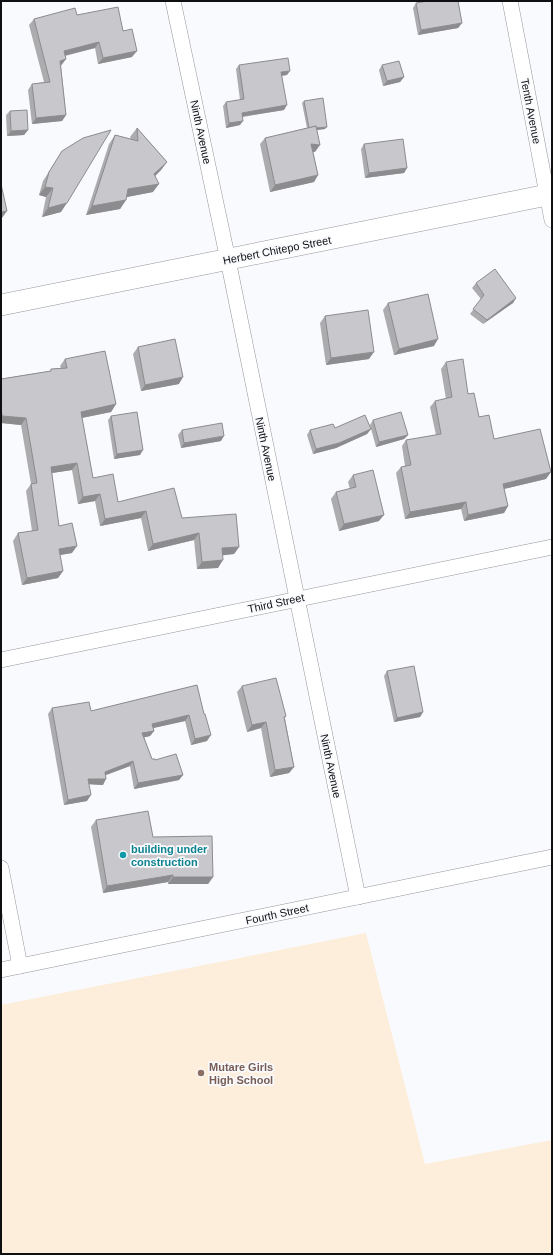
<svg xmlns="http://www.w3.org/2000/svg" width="553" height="1255" viewBox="0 0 553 1255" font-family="Helvetica,sans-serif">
	<rect width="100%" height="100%" fill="#f9fafd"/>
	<path fill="#fdeedb" d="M366,933L425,1164L552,1140V1254H1V1005Z"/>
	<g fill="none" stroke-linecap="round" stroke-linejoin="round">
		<g stroke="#96969a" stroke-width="16">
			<g id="street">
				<path d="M173,1L228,260L358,897"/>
				<path d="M510,1L552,220"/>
				<path d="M1,660L552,547"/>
				<path d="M1,868L20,966"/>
				<path d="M1,970L552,857"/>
			</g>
		</g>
		<g stroke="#96969a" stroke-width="22">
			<path id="secondary" d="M1,305L552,194"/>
		</g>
		<use href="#street" stroke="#fff" stroke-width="15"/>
		<use href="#secondary" stroke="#fff" stroke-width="21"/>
	</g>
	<g fill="#acacaf">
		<path d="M416,3L462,23L458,28L418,35L413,8Z"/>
		<path d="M77,15L123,31L132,57L98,64L95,48L65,56L66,59L61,66L66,115L62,121L32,124L28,90L32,84L44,82L29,25L34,19Z"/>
		<path d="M239,65L287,75L282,76L284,110L243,117L240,125L226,128L223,106L226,102L240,100L236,69Z"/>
		<path d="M382,65L404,77L400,82L383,86L379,70Z"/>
		<path d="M304,101L325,129L317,130L315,152L313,151L318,175L314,182L270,192L260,144L265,138L307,128L302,103Z"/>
		<path d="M10,111L28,130L24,135L7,136L6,115Z"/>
		<path d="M137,128L167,162L161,170L155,176L153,192L126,197V200L120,209L86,215L109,144L115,135L131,139L130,137Z"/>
		<path d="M364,144L407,168L404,173L365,178L361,149Z"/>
		<path d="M62,151L61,212L42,217L46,197L39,195L43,181Z"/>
		<path d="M476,283L516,298L513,303L483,324L470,314L481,299L472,288Z"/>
		<path d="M388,303L434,346L394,355L383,310Z"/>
		<path d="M325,316L369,359L326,365L320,323Z"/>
		<path d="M138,347L179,384L141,391L133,354Z"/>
		<path d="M65,359L116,404L111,412L82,418L93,478L118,502L182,518L239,547L234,554L223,555L218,568L197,569L194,540L148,551L141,518L100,526L95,501L78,504L72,470L51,473L59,526L72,553L60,555L63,571L58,578L22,585L13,541L18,533L32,531L26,491L31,484L21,425L1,423V379L50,371L51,369L61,368L60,366Z"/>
		<path d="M446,362L468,394L479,417L494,439L546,479L504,489L508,506L504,513L464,521L461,509L405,519L396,473L401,467L405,466L402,446L406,440L436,435L430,407L435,401L446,399L441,369Z"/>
		<path d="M111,416L140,455L114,459L108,420Z"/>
		<path d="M373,420L408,435L404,439L376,447L370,425Z"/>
		<path d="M335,428L371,429L367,434L336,448L313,454L307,435L310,430Z"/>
		<path d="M182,430L221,441L181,448L178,435Z"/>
		<path d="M353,475L379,521L339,531L331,499L336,492L350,489L348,482Z"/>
		<path d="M387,671L423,712L420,717L394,722L384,676Z"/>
		<path d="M197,685L207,741L191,745L185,721L153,728L154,731L150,736L144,737L152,759L183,775L179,780L134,789L130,766L105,775L103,785L89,784L87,801L64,805L48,714L52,708L91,711Z"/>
		<path d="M242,686L286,716L285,718L294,767L289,773L270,777L261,728L247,732L237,692Z"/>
		<path d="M96,820L153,837L213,877L208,884H168V882L103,893L91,827Z"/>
	</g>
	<g fill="#8c8c8f">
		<path d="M462,23L458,28L418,35L421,30Z"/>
		<path d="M99,42L95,48L59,57L64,51Z"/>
		<path d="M137,51L132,57L98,64L103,58Z"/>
		<path d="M66,59L61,65L56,67L60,61Z"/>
		<path d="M290,71L287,75L278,76L281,72Z"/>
		<path d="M404,77L400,82L383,86L387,81Z"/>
		<path d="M287,105L284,110L239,117L242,113Z"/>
		<path d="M66,115L62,121L32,124L36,118Z"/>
		<path d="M243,121L240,125L226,128L229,123Z"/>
		<path d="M327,127L325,129L307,131L309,129Z"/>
		<path d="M28,130L24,135L7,136L11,131Z"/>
		<path d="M311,144L320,145L315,152L306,151Z"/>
		<path d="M167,162L161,170L148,183L154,174Z"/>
		<path d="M407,168L404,173L365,178L369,173Z"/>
		<path d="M318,175L314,182L270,192L275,185Z"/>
		<path d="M159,184L153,192L122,198L128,189Z"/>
		<path d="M45,187L53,188L46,197L39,195Z"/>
		<path d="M126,200L120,209L86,215L92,206Z"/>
		<path d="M67,203L61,212L42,217L48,208Z"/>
		<path d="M7,211L2,218H1V212Z"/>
		<path d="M516,298L513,303L483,324L487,320Z"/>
		<path d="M438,339L434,346L394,355L399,349Z"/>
		<path d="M374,352L369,359L326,365L331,358Z"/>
		<path d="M183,377L179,384L141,391L145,385Z"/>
		<path d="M116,404L111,412L76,419L81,412Z"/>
		<path d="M2,416L26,418L21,425L1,423V418Z"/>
		<path d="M371,429L367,434L336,448L313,454L316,449Z"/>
		<path d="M408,435L404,439L376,447L379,442Z"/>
		<path d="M224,436L221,441L181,448L184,443Z"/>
		<path d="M143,450L140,455L114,459L117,454Z"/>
		<path d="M77,463L72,470L46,474L51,467Z"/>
		<path d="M551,472L546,479L499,490L503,484Z"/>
		<path d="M100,494L95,501L78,504L83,497Z"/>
		<path d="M466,502L461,509L405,519L410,512Z"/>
		<path d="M508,506L504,513L464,521L468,515Z"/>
		<path d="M146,511L141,518L100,526L105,519Z"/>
		<path d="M384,515L379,521L339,531L344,524Z"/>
		<path d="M199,533L194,540L148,551L153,544Z"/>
		<path d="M77,546L72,553L54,556L59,549Z"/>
		<path d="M239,547L234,554L217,556L222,548Z"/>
		<path d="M223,560L218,568L197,569L202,562Z"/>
		<path d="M63,571L58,578L22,585L27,578Z"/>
		<path d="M423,712L420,717L394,722L397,718Z"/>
		<path d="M189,715L185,721L149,729L152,724Z"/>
		<path d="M266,722L261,728L247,732L252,725Z"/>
		<path d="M154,731L150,736L138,739L142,733Z"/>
		<path d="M211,735L207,741L191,745L195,739Z"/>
		<path d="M133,761L130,766L101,777L105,772Z"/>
		<path d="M294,767L289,773L270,777L275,770Z"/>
		<path d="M183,775L179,780L134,789L138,783Z"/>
		<path d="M88,779H106L103,785L84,784Z"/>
		<path d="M91,795L87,801L64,805L68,800Z"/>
		<path d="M173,875L168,882L103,893L107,886Z"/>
		<path d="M173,877H213L208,884H168Z"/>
	</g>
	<g fill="#c8c8cc" stroke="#8c8c8f">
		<path d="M428,1H458L462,23L421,30L416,3Z"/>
		<path d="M118,7L123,31L132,29L137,51L103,58L99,42L64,51L66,59L60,61L66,115L36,118L32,84L50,82L34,19L75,8L77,15Z"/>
		<path d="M288,58L290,71L281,72L287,105L242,113L243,121L229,123L226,102L244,99L239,65Z"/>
		<path d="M399,61L404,77L387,81L382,65Z"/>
		<path d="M323,98L327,127L316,128V126L309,128L304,101Z"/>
		<path d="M27,110L28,130L11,131L10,111Z"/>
		<path d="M316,126L320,145L311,144L318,175L275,185L265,138Z"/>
		<path d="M137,128L167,162L154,174L159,184L128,189L126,200L92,206L115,135L138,141Z"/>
		<path d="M111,130L67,203L48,208L53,188L45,187L49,172L62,151L83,138Z"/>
		<path d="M403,139L407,168L369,173L364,144Z"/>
		<path d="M1,184L7,211L1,212Z"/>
		<path d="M495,269L516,298L487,320L473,309L484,295L476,283Z"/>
		<path d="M428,294L438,339L399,349L388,303Z"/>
		<path d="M368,310L374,352L331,358L325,316Z"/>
		<path d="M175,339L183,377L145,385L138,347Z"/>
		<path d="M105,351L116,404L81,412L93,478L113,474L118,502L174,488L182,518L236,514L239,547L222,548L223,560L202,562L199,533L153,544L146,511L105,519L100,494L83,497L77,463L51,467L59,526L72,523L77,546L59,549L63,571L27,578L18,533L38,530L31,484L37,483L26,418L2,416L1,408V379L51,371V369L67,368L65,359Z"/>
		<path d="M463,359L468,394L474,393L479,417L489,415L494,439L540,429L551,472L503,484L508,506L468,515L466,502L410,512L401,467L411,465L406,440L441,434L435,401L452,397L446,362Z"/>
		<path d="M137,412L143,450L117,454L111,416Z"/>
		<path d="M401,412L408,435L379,442L373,420Z"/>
		<path d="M365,415L371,429L339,443L316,449L310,430L333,424L335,428Z"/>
		<path d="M222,423L224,436L184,443L182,430Z"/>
		<path d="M373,470L384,515L344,524L336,492L356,487L353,475Z"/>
		<path d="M414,666L423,712L397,718L387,671Z"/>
		<path d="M276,678L286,716L284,717L294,767L275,770L266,722L252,725L242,686Z"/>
		<path d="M197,685L204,714H205L211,735L195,739L189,715L152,724L154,731L142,733L152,759H155V760L176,754L183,775L138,783L133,761L105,772L106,779H88L91,795L68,800L52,708L89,702L91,711Z"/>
		<path d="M148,811L153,837L212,836L213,877H173V875L107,886L96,820Z"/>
	</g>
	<circle fill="#0f9aa8" stroke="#f9fafd" stroke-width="1.5" cx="123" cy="855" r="4"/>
	<circle fill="#8d6e63" stroke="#f9fafd" stroke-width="1.5" cx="201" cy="1073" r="4"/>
	<g text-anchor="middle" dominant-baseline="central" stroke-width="3.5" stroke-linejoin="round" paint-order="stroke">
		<g font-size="11" fill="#0e0f10" stroke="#f9fafd">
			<text transform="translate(531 111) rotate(79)">Tenth Avenue</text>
			<text transform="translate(201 132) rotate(78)">Ninth Avenue</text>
			<text transform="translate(277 250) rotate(-11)">Herbert Chitepo Street</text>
			<text transform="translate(266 449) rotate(78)">Ninth Avenue</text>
			<text transform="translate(276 603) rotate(-12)">Third Street</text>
			<text transform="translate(331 766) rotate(78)">Ninth Avenue</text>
			<text transform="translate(277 914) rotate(-12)">Fourth Street</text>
		</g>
		<g font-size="11" font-weight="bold" fill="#0d838f" stroke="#f9fafd" text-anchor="start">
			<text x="131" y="849">building under<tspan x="131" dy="13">construction</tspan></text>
		</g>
		<g font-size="11" font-weight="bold" fill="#785e54" stroke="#f9fafd" text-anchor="start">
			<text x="209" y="1067">Mutare Girls<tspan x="209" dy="13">High School</tspan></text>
		</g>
	</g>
	<rect width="553" height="1255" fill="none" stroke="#0e0f10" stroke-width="4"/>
</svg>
